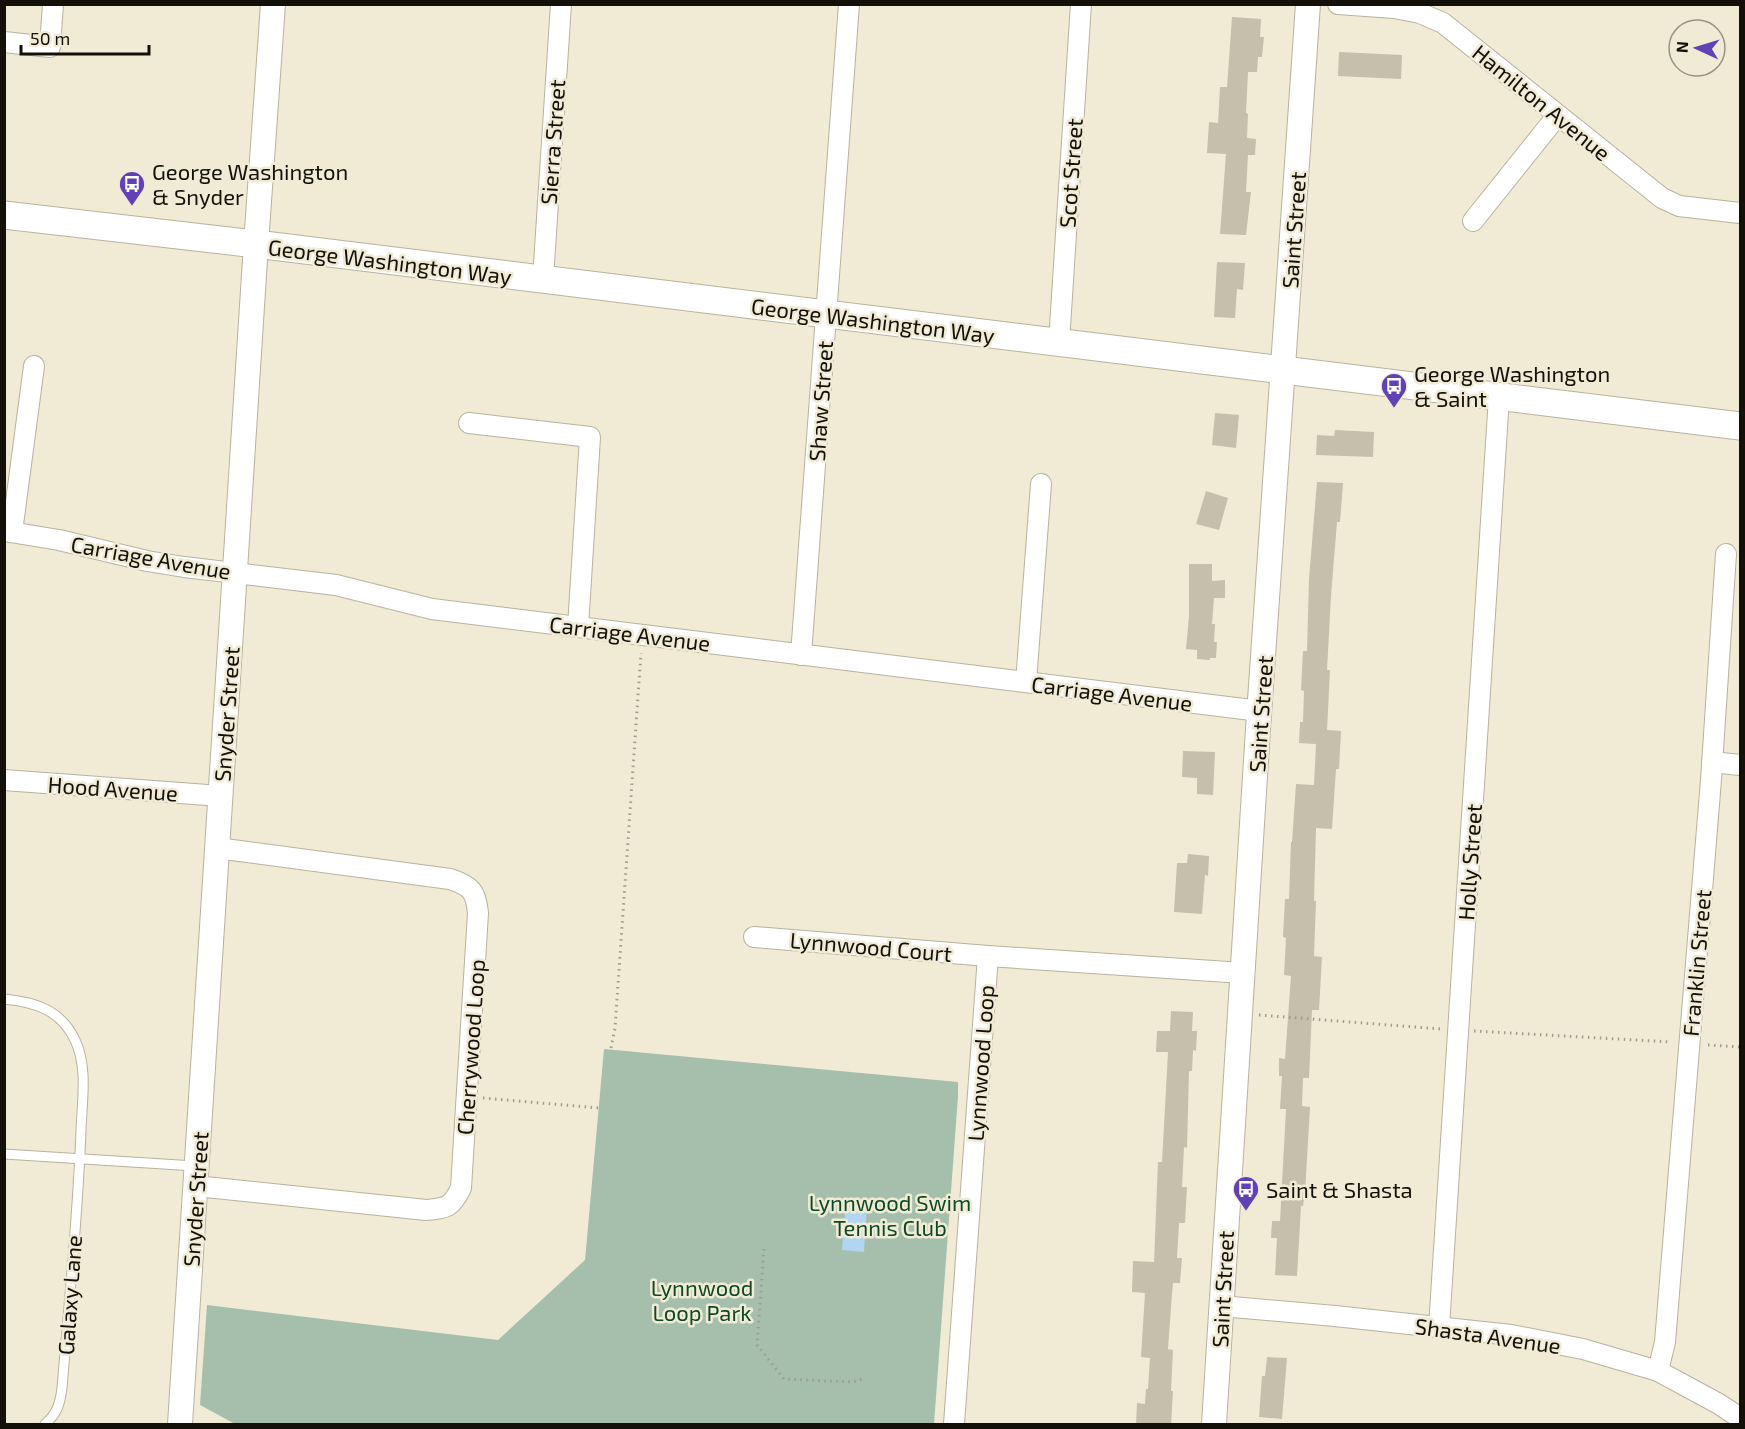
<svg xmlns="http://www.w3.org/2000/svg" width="1745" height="1429" viewBox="0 0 1745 1429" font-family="'Exo 2',sans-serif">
	<rect width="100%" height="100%" fill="#f1ebd6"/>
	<path fill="#a6bfac" d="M604,1049L958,1082V1096L934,1424H235L200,1405L207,1305L498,1340L585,1260Z"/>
	<path fill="#b2d5f4" d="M846,1203L867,1204L864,1252L842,1250Z"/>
	<g fill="#c5bfab">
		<path d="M1232,17L1261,19L1260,37H1264L1262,57H1258L1257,72H1248L1246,113L1248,114L1247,138L1256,139L1255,155H1248L1246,192H1251L1246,235L1220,234L1226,154L1207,153L1209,122L1218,123L1220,87H1227Z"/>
		<path d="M1339,52L1402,55L1401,79L1338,76Z"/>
		<path d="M1217,262L1245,263L1243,290L1237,289L1235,318L1214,317Z"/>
		<path d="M1215,413L1239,415L1236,448L1212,445Z"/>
		<path d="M1335,430L1374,432L1373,457L1316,455L1317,435L1334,436Z"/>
		<path d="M1317,482L1343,483L1340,522H1337L1331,596L1327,670H1330L1327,730L1341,731L1339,769H1336L1332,829L1316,828L1314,901H1316L1314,956L1322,957L1319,1010H1312L1309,1078H1303L1302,1106L1310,1107L1305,1193L1303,1206H1301L1297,1276L1275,1275L1277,1238H1271L1272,1221H1280L1286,1109H1280L1282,1076H1279V1058L1285,1059L1291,976L1284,975L1286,938L1283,937L1285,899H1289L1291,842H1292L1296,784L1314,785L1316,744L1299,743L1300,722H1303L1304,691L1301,690L1303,651H1307L1309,579Z"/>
		<path d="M1206,491L1228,498L1219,530L1196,524Z"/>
		<path d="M1189,564H1212V581L1225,580V598H1214L1212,624H1215L1214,642H1217L1216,658H1210V660L1197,659V650L1186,649L1189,616Z"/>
		<path d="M1183,751L1215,752L1213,795L1197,794V778L1182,777Z"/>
		<path d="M1188,854L1209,856L1208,876L1205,875L1202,914L1174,912L1177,863H1187Z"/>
		<path d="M1171,1011L1193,1012L1192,1031H1197L1196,1051L1193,1050L1192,1071H1189L1187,1148L1184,1147L1182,1187H1187L1185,1223H1179L1177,1258H1182L1180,1283H1173L1172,1294L1168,1349L1173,1350L1171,1391H1173L1171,1425H1136L1137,1403L1145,1404L1146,1389H1148L1150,1358L1141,1357L1145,1293L1132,1292L1133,1261L1154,1262L1158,1162H1162L1168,1052H1156L1157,1031H1170Z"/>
		<path d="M1267,1357L1287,1358L1282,1419L1259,1417L1262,1376H1265Z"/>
	</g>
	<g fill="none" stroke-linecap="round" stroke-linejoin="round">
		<g stroke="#b8b29f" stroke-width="11">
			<g id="service">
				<path d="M4,999C35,1002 61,1010 75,1040C88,1067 82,1101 81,1130C78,1216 69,1302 62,1388C60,1404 57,1414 45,1424"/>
				<path d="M4,1154L195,1166"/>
			</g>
		</g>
		<g stroke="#b8b29f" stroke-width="22">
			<g id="minor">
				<path d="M1338,4L1394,8L1420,13L1443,23L1662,198L1679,206L1740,213"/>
				<path d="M4,42L50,47L53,4"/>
				<path d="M1473,221L1557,116"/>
				<path d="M543,279L561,4"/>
				<path d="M1059,342L1081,4"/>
				<path d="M469,423L590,437L578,627"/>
				<path d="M4,531L59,540L147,561L184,567L336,585L432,609L1260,711"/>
				<path d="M12,532L34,366"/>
				<path d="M801,655L849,4"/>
				<path d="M1026,682L1041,484"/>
				<path d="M1712,762L1740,765"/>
				<path d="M4,780L221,796"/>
				<path d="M754,937L988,956L1243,973"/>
				<path d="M196,1186L426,1210C447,1208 451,1208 461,1188L478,913C476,891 471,886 450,879L217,848"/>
				<path d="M1221,1306L1335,1316L1511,1335L1583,1349L1658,1371L1719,1404L1740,1418"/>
				<path d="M1439,1327L1499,397"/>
				<path d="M1658,1371L1665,1342L1711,780L1726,554"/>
				<path d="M954,1424L988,956"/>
			</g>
		</g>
		<g stroke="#b8b29f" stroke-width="26">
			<g id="tertiary">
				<path d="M180,1424L256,244L273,4"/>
				<path d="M1214,1424L1258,729L1308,4"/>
			</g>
		</g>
		<g stroke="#b8b29f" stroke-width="29">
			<path id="secondary" d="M4,215L256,244L1740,426"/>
		</g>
		<g stroke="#a09b8b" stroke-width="3" stroke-dasharray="1.5 4.5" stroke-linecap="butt">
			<path d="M1259,1015L1441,1029"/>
			<path d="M1474,1031L1671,1042"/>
			<path d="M1708,1045L1740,1047"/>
			<path d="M611,1048L615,1028L641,653"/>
			<path d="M483,1098L599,1108"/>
			<path d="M764,1249L757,1345L784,1379L853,1382L863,1379"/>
		</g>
		<use href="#service" stroke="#fff" stroke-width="9"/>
		<use href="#minor" stroke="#fff" stroke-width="20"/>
		<use href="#tertiary" stroke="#fff" stroke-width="24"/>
		<use href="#secondary" stroke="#fff" stroke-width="27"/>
	</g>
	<defs>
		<g id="bus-pin" transform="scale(1.35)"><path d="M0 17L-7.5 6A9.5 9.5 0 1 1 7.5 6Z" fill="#6240b8" stroke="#f1ebd6"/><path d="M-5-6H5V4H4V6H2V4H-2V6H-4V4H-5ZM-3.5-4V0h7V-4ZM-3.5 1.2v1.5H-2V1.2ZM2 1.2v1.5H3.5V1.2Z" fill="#fff"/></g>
	</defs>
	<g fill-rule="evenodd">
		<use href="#bus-pin" x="132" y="184"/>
		<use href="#bus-pin" x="1394" y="386"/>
		<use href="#bus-pin" x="1246" y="1189"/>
	</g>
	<g text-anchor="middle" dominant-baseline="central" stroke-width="5" stroke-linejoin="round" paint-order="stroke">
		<g font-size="22" fill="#121009" stroke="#f1ebd6">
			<text transform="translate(1542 102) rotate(39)">Hamilton Avenue</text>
			<text transform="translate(552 142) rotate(-86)">Sierra Street</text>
			<text transform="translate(1070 173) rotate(-86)">Scot Street</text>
			<text transform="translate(1293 230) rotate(-86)">Saint Street</text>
			<text transform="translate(390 261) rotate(7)">George Washington Way</text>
			<text transform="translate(873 320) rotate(7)">George Washington Way</text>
			<text transform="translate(820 401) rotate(-86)">Shaw Street</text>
			<text transform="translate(151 557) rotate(10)">Carriage Avenue</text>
			<text transform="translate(630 633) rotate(7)">Carriage Avenue</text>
			<text transform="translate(1112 693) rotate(7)">Carriage Avenue</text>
			<text transform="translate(226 714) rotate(-86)">Snyder Street</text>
			<text transform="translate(1260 714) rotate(-86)">Saint Street</text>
			<text transform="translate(113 788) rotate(4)">Hood Avenue</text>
			<text transform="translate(1469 862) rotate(-86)">Holly Street</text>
			<text transform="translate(871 946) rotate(5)">Lynnwood Court</text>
			<text transform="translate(1696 963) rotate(-85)">Franklin Street</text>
			<text transform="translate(470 1047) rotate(-86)">Cherrywood Loop</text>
			<text transform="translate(980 1063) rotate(-86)">Lynnwood Loop</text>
			<text transform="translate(195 1199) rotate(-86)">Snyder Street</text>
			<text transform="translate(1222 1289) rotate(-87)">Saint Street</text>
			<text transform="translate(69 1295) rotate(-86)">Galaxy Lane</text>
			<text transform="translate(1488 1335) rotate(8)">Shasta Avenue</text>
		</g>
		<g font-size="22" fill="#121009" stroke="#f1ebd6" text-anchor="start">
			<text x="152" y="171">George Washington<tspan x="152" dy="25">&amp; Snyder</tspan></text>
			<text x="1414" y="373">George Washington<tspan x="1414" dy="25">&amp; Saint</tspan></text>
			<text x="1266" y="1189">Saint &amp; Shasta</text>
		</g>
		<g font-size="22" fill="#0b4925" stroke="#f1ebd6">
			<text x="890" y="1202">Lynnwood Swim<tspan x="890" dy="25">Tennis Club</tspan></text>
			<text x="702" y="1287">Lynnwood<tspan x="702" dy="25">Loop Park</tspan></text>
		</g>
	</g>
	<rect width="1745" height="1429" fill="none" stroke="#121009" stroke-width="12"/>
	<g transform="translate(1697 48) rotate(274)"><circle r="28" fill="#f1ebd6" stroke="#989384" stroke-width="1.5"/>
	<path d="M0-4.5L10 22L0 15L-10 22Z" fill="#6240b8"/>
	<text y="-9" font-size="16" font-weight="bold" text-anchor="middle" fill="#121009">N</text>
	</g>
	<path d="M21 45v9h128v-9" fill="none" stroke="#121009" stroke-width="3"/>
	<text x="30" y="45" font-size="18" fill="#121009" stroke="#f1ebd6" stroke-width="4.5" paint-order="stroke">50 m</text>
</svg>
